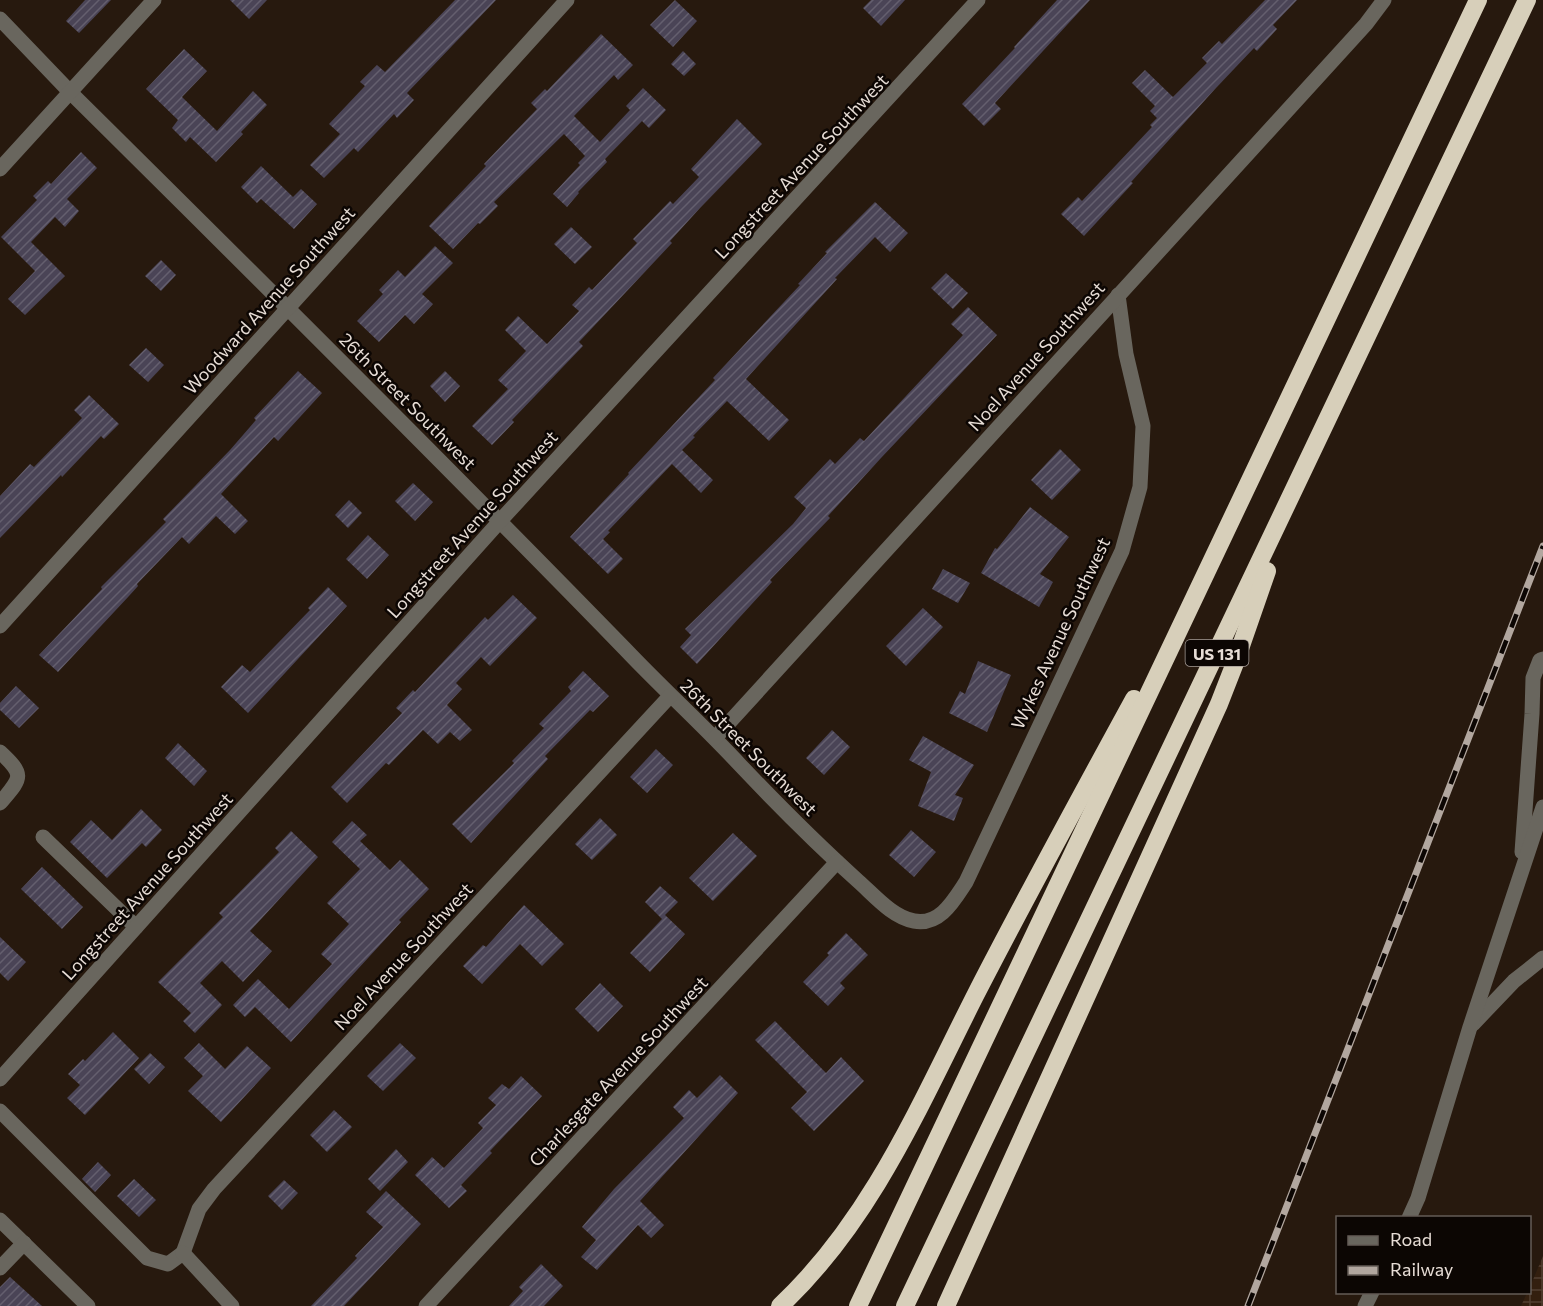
<svg xmlns="http://www.w3.org/2000/svg" width="1543" height="1306" viewBox="0 0 1543 1306" font-family="Commissioner,sans-serif">
	<defs>
		<pattern id="industrial-grid" width="8" height="8" patternUnits="userSpaceOnUse" patternTransform="scale(1.5)"><rect width="8" height="8" fill="#331f0f"/><path d="M0 4h8M4 0v8" fill="none" stroke="#513f31"/></pattern>
		<pattern id="building-hatch" width="6" height="6" patternUnits="userSpaceOnUse" patternTransform="scale(1.5)"><rect width="6" height="6" fill="#4a4456"/><path d="M-1 1l2-2M0 6l6-6M5 7l2-2" fill="none" stroke="#645f6e"/></pattern>
	</defs>
	<rect width="100%" height="100%" fill="#27190e"/>
	<path fill="url(#industrial-grid)" d="M1543,1256V1306H1521L1527,1293L1530,1292V1287Z"/>
	<g fill="url(#building-hatch)">
		<path d="M85,0H111L79,33L66,21Z"/>
		<path d="M230,0H267L249,19Z"/>
		<path d="M455,0H496L407,93L414,100L397,118L394,114L358,152L354,148L324,178L310,165L340,134L329,124L365,86L360,82L377,65L385,72Z"/>
		<path d="M675,0L697,21L673,47L650,25Z"/>
		<path d="M871,0H905L881,26L863,8Z"/>
		<path d="M1057,0H1090L995,103L1001,109L984,126L962,104L1015,48L1014,47Z"/>
		<path d="M1265,0H1297L1273,25L1277,29L1257,51L1254,48L1215,89L1131,182L1133,183L1084,236L1061,214L1078,197L1082,201L1152,127L1150,125L1157,118L1150,111L1155,106L1132,83L1145,70L1173,97L1207,63L1202,58L1219,41L1222,44Z"/>
		<path d="M601,34L633,65L618,80L614,75L574,116L600,142L630,110L626,106L643,88L666,110L649,128L642,121L605,159L607,162L578,192L579,193L567,207L553,194L580,165L578,163L585,156L564,134L494,202L498,206L480,224L478,223L453,249L429,226L486,166L484,164L537,109L531,103L545,89L547,91Z"/>
		<path d="M184,49L207,71L182,97L217,131L253,91L267,105L241,132L243,134L216,162L190,137L186,142L172,128L178,120L146,89Z"/>
		<path d="M683,51L696,64L684,76L671,64Z"/>
		<path d="M737,119L762,144L700,208L670,241L672,243L579,342L583,346L512,420L514,422L492,445L472,426L508,389L498,380L526,351L505,330L518,316L547,344L579,311L572,305L589,287L592,290L637,243L633,239L670,201L673,204L699,177L691,169Z"/>
		<path d="M81,152L97,168L67,199L79,211L65,227L55,217L31,242L65,276L25,315L8,299L35,271L1,237L37,200L33,196L48,181L51,184Z"/>
		<path d="M261,166L293,197L301,189L317,204L294,229L261,199L257,203L241,187Z"/>
		<path d="M875,202L908,233L890,252L875,237L835,278L837,279L746,379L789,420L769,441L727,401L693,436L695,437L682,450L713,480L701,493L672,464L608,531L610,532L603,539L623,559L608,574L570,537L629,474L628,473L715,380L713,378L800,285L798,284L827,253L825,252Z"/>
		<path d="M571,227L592,247L575,264L554,244Z"/>
		<path d="M435,246L453,263L422,294L433,304L414,324L405,315L379,342L357,321L383,294L379,290L398,270L405,277Z"/>
		<path d="M161,260L176,275L161,291L145,276Z"/>
		<path d="M946,273L968,293L953,309L931,288Z"/>
		<path d="M968,307L997,335L881,458L828,516L830,518L770,580L772,582L697,664L680,647L691,635L685,629L793,524L806,508L794,497L830,459L835,464L860,438L864,441L963,335L951,324Z"/>
		<path d="M146,348L164,365L148,382L129,365Z"/>
		<path d="M298,371L322,393L278,441L274,437L221,494L248,521L235,534L216,516L189,544L182,537L137,584L138,586L129,596L58,672L39,655L102,589L101,587L166,522L163,519L230,450L256,420L254,418Z"/>
		<path d="M445,371L460,386L445,402L430,386Z"/>
		<path d="M89,395L119,424L104,439L101,436L62,477L61,475L0,538V496L30,464L34,467L82,418L74,410Z"/>
		<path d="M1060,449L1081,470L1052,500L1031,480Z"/>
		<path d="M413,483L433,502L415,521L395,501Z"/>
		<path d="M349,500L362,513L348,528L335,515Z"/>
		<path d="M1030,507L1069,537L1040,574L1053,582L1039,607L981,573L995,548L997,549Z"/>
		<path d="M368,535L389,555L367,579L346,559Z"/>
		<path d="M943,569L970,583L958,603L932,589Z"/>
		<path d="M328,587L347,606L248,713L221,687L242,665L250,672L310,610L308,608Z"/>
		<path d="M513,595L537,618L490,666L481,657L456,683L462,689L447,705L472,730L460,741L450,732L438,744L423,730L389,765L386,763L347,803L331,787L402,713L396,708L413,690L415,692L485,617L488,620Z"/>
		<path d="M923,608L943,627L906,666L886,646Z"/>
		<path d="M978,661L1011,675L987,732L949,713L960,691L965,694Z"/>
		<path d="M583,671L609,696L593,712L590,710L545,756L548,759L471,843L452,824L514,763L512,761L544,728L539,724L571,691L568,687Z"/>
		<path d="M16,686L39,708L19,728L0,710V703Z"/>
		<path d="M832,730L850,747L824,775L806,758Z"/>
		<path d="M923,736L974,765L955,795L963,798L954,821L918,806L931,772L909,760Z"/>
		<path d="M178,743L207,771L194,786L165,758Z"/>
		<path d="M656,749L673,765L647,793L630,777Z"/>
		<path d="M141,809L162,830L146,847L142,843L107,878L70,842L91,820L112,840Z"/>
		<path d="M600,818L617,835L592,860L575,844Z"/>
		<path d="M352,821L367,835L360,841L390,870L400,860L429,889L399,920L401,922L291,1042L255,1007L245,1017L233,1005L258,979L289,1009L332,964L321,954L349,924L327,903L360,869L332,842Z"/>
		<path d="M911,830L936,852L914,877L889,855Z"/>
		<path d="M291,831L318,857L250,931L272,951L259,965L243,982L222,961L200,983L222,1005L195,1033L183,1021L191,1013L158,982L223,917L219,913L279,852L275,848Z"/>
		<path d="M733,833L757,856L713,901L689,878Z"/>
		<path d="M42,867L83,907L62,929L21,889Z"/>
		<path d="M660,886L678,902L665,915L685,934L650,972L630,953L662,919L645,902Z"/>
		<path d="M524,905L564,944L542,966L520,944L482,984L463,966L483,945L486,947Z"/>
		<path d="M846,933L868,955L840,983L845,988L828,1006L803,982L829,955L827,953Z"/>
		<path d="M0,937L26,962L8,981L0,973Z"/>
		<path d="M600,983L623,1006L598,1032L575,1009Z"/>
		<path d="M775,1021L826,1073L841,1057L864,1081L814,1131L791,1108L807,1092L755,1040Z"/>
		<path d="M113,1032L139,1058L85,1115L67,1098L80,1085L68,1074L83,1059L85,1061Z"/>
		<path d="M199,1043L225,1069L247,1046L271,1068L221,1122L188,1091L203,1076L184,1058Z"/>
		<path d="M400,1043L416,1058L383,1091L367,1076Z"/>
		<path d="M150,1053L165,1067L149,1084L134,1069Z"/>
		<path d="M720,1075L738,1093L640,1201L664,1225L651,1238L638,1225L597,1270L581,1257L596,1240L582,1227L614,1189L684,1118L673,1107L689,1090L697,1098Z"/>
		<path d="M521,1076L542,1096L490,1151L492,1153L461,1185L467,1191L449,1208L415,1175L432,1157L444,1168L483,1128L478,1123L496,1105L488,1098L502,1084L509,1089Z"/>
		<path d="M334,1110L352,1127L327,1152L310,1135Z"/>
		<path d="M396,1149L408,1162L380,1191L368,1179Z"/>
		<path d="M98,1162L111,1175L95,1192L82,1179Z"/>
		<path d="M134,1179L156,1200L139,1217L117,1196Z"/>
		<path d="M284,1180L298,1193L282,1210L268,1196Z"/>
		<path d="M386,1191L421,1224L344,1306H311L357,1258L355,1256L383,1227L366,1212Z"/>
		<path d="M541,1264L563,1286L544,1306H509L523,1291L519,1287Z"/>
		<path d="M10,1277L42,1306H0V1287Z"/>
	</g>
	<g fill="none" stroke-linecap="round" stroke-linejoin="round">
		<g stroke="#69665e" stroke-width="15">
			<path d="M0,19L70,92C257,277 443,462 626,650C664,690 704,726 741,766C779,806 818,845 858,881C874,895 892,917 914,921C940,926 954,900 966,882L1122,551L1140,487L1143,426L1126,354L1118,295"/>
			<path d="M0,169L154,0"/>
			<path d="M0,626L567,0"/>
			<path d="M715,738L1366,24L1384,0"/>
			<path d="M0,752C26,776 21,778 0,803"/>
			<path d="M43,837L136,927"/>
			<path d="M1522,852L1532,714L1533,678L1540,660L1543,659"/>
			<path d="M1473,1024L1514,981L1543,958"/>
			<path d="M0,1079L500,521L978,0"/>
			<path d="M0,1111L147,1258L168,1264L183,1253"/>
			<path d="M1409,1218L1418,1198L1470,1027L1543,807"/>
			<path d="M0,1220L88,1306"/>
			<path d="M183,1253L199,1209L214,1189L670,696"/>
			<path d="M183,1253L232,1306"/>
			<path d="M0,1268L24,1243"/>
			<path d="M426,1306L837,862"/>
			<path d="M1365,1306L1372,1292"/>
		</g>
		<g stroke="#d7cfba" stroke-width="18">
			<path d="M780,1306C872,1220 921,1102 977,992C1028,893 1081,796 1134,699"/>
			<path d="M858,1306L1478,0"/>
			<path d="M905,1306L1527,0"/>
			<path d="M946,1306L1219,704L1235,663L1267,571"/>
		</g>
		<g stroke="#b2a79f" stroke-width="7">
			<path id="rail" d="M1248,1306L1543,546"/>
		</g>
		<use href="#rail" stroke="#0c0603" stroke-width="4.5" stroke-dasharray="14" stroke-linecap="butt"/>
	</g>
	<g text-anchor="middle" dominant-baseline="central" stroke-width="5" stroke-linejoin="round" paint-order="stroke">
		<rect fill="#0c0603" stroke="#a59c97" stroke-width="1.5" x="1185.5" y="640" width="63" height="26" rx="4.5"/>
		<g font-size="16" font-weight="bold" fill="#e7ddd6">
			<text x="1217" y="653">US 131</text>
		</g>
		<g font-size="18" fill="#e7ddd6" stroke="#0c0603">
			<text transform="translate(801 166) rotate(-47)">Longstreet Avenue Southwest</text>
			<text transform="translate(269 300) rotate(-48)">Woodward Avenue Southwest</text>
			<text transform="translate(1036 356) rotate(-48)">Noel Avenue Southwest</text>
			<text transform="translate(408 401) rotate(45)">26th Street Southwest</text>
			<text transform="translate(472 524) rotate(-48)">Longstreet Avenue Southwest</text>
			<text transform="translate(1060 633) rotate(-65)">Wykes Avenue Southwest</text>
			<text transform="translate(749 747) rotate(45)">26th Street Southwest</text>
			<text transform="translate(147 886) rotate(-48)">Longstreet Avenue Southwest</text>
			<text transform="translate(403 956) rotate(-47)">Noel Avenue Southwest</text>
			<text transform="translate(618 1071) rotate(-47)">Charlesgate Avenue Southwest</text>
		</g>
	</g>
	<rect x="1336" y="1216" width="195" height="78" fill="#0c0603" stroke="#645c57" stroke-width="1.5"/>
	<rect x="1348" y="1236" width="30" height="9" fill="#69665e" stroke="#645c57" stroke-width="1.5"/>
	<text x="1390" y="1246" font-size="18" fill="#e7ddd6">Road</text>
	<rect x="1348" y="1266" width="30" height="9" fill="#b2a79f" stroke="#645c57" stroke-width="1.5"/>
	<text x="1390" y="1276" font-size="18" fill="#e7ddd6">Railway</text>
</svg>
